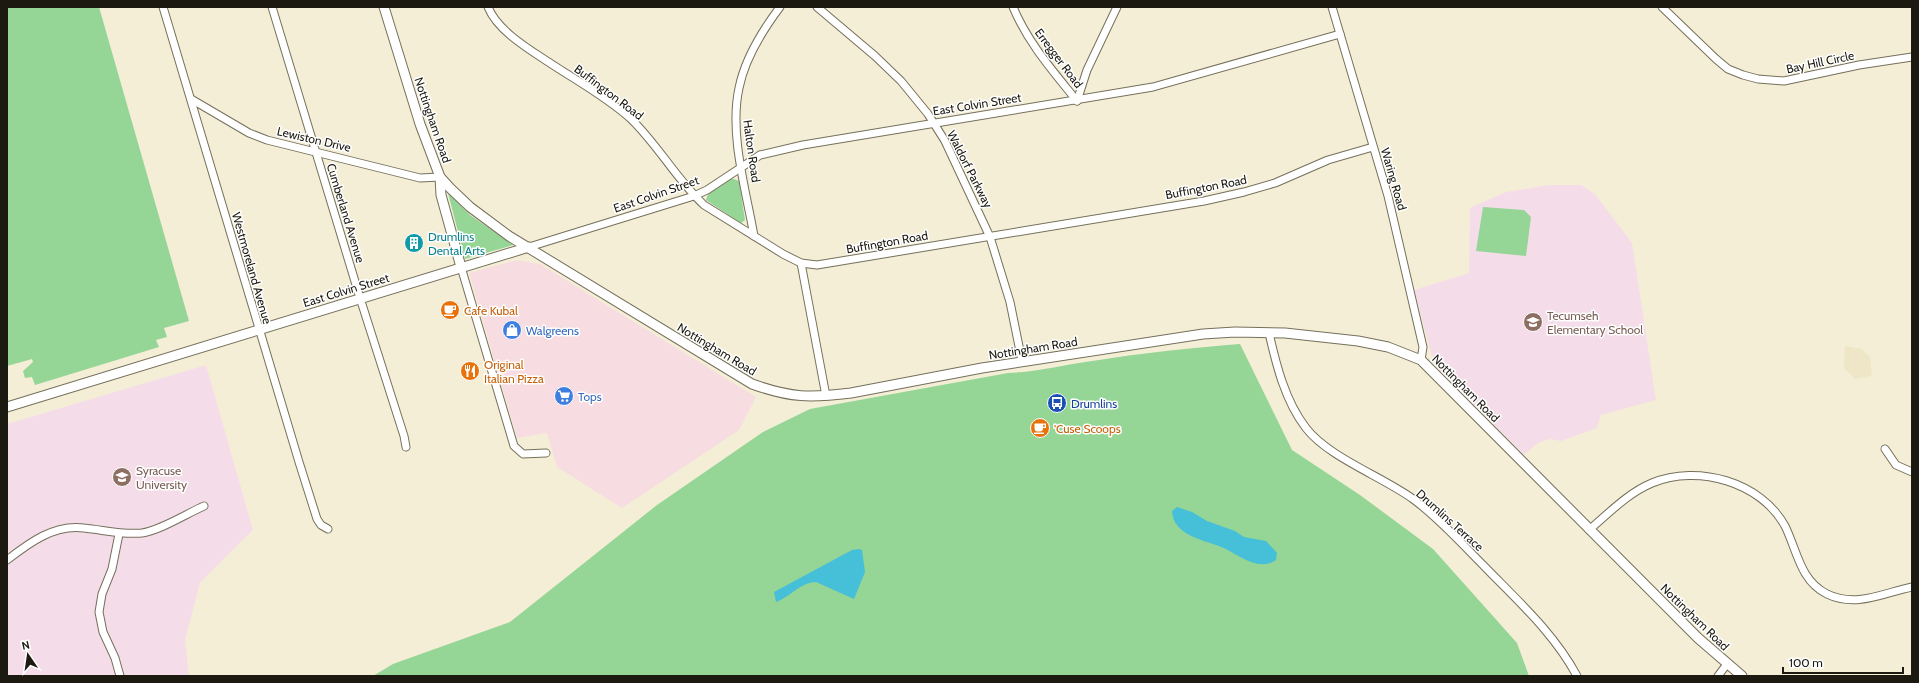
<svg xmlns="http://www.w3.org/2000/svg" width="1919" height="683" viewBox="0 0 1919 683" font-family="Cabin,sans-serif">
	<rect width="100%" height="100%" fill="#f4eed7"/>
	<path fill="#f7dce1" d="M517,260L540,264L756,397L739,430L622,508L557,467L547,433L517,438L469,273Z"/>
	<path fill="#eee6c7" d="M1845,346L1862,349L1870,357L1872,375L1868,377L1855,379L1844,368Z"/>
	<g fill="#f4dde9">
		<path d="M1549,185H1581L1595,194L1632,243L1656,400L1601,415L1597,428L1561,441L1549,439L1538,443L1524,455L1439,370L1433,360L1414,290L1469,273L1470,208L1506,192Z"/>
		<path d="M206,365L253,530L200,583L185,640L189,676H7V424Z"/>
	</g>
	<g fill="#95d596">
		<path d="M7,7H99L189,321L164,328L167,337L156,340L159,347L35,385L32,377L25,378L23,371L33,362L32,359L7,366Z"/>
		<path d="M731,178L739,181L745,220L741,223L706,200L708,194Z"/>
		<path d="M448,193L470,215L513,245L465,259Z"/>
		<path d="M1483,207L1524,210L1531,217L1526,256L1476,251Z"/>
		<path d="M1240,344L1292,450L1360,495L1433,549L1517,643L1529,676H373L393,664L510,622L657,505L763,432L810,409L1008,373C1037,372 1063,365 1092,361C1141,353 1191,348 1240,344Z"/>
	</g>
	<g fill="#46bfd8">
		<path d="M1177,507L1192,512L1207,521L1235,531L1244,537L1266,541L1277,553L1276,560C1258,573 1237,553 1219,546C1203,540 1173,535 1172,511Z"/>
		<path d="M859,549L862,550L865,572L854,599L816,582C801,582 790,597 776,602L774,592L852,550Z"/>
	</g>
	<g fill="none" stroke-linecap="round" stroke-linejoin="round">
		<g stroke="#75705b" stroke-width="9">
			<g id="minor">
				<path d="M163,7L299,462L317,519L321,525L328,529"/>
				<path d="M272,7L360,298L404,436L406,447"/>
				<path d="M488,7C498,32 532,51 553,65C579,82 608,98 631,119C658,145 677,180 704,205L783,254L801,263L817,265L1204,201L1244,192L1275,183L1328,160L1373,147"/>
				<path d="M817,7L875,56L901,81L928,114L945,141L990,237L1010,302L1022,361"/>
				<path d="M1013,7C1028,43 1053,71 1077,101"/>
				<path d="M1332,7L1388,196L1423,347L1421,360"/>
				<path d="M1662,7L1716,59L1728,69L1743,75L1758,79L1784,81L1859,65L1912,57"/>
				<path d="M191,99L249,133L267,140L420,178L440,177"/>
				<path d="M1077,101L1087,70L1117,7"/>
				<path d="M754,236C746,190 729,134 739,88C745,58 762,31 780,7"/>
				<path d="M529,247L694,196L707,190L760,155L803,145L1153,87L1340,34"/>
				<path d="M801,263L826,396"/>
				<path d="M461,267L514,446L523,454L546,453"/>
				<path d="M1269,333C1276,364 1285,401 1306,428C1328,457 1383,477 1413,499C1439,518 1461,543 1484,566C1517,600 1554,633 1577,676"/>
				<path d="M1885,449L1896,465L1912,472"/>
				<path d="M1589,530C1609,513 1628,493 1652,483C1698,464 1761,482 1785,526C1797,550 1800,581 1827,594C1856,608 1883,593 1912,587"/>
				<path d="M119,534L112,569L102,594L99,612L103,632L115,658L120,676"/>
				<path d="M7,560C29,543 54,524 84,528C104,530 122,535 142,533C161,530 186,514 204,506"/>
				<path d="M1718,676L1727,664"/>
			</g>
		</g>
		<g stroke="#75705b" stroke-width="11">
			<g id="tertiary">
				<path d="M384,7L420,124L440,177L450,188L470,207L509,236L752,384C791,398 810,398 851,393L982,368L1203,334L1235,332L1285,333L1358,341L1388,347L1421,360L1698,638L1742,676"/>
				<path d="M440,177L441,195L461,267"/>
				<path d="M7,407L529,247"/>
			</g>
		</g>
		<use href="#minor" stroke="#fff" stroke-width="7"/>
		<use href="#tertiary" stroke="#fff" stroke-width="9"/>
	</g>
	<defs>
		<g id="building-disc" transform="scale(1)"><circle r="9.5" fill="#0f9aa8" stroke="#fff"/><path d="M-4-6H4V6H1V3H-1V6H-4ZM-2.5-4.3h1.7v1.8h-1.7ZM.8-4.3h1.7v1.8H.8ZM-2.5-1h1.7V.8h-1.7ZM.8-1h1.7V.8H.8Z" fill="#fff"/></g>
		<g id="cafe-disc" transform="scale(1)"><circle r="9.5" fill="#e8710a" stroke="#fff"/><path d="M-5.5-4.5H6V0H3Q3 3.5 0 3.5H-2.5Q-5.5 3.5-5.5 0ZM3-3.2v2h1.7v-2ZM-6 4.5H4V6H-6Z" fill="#fff"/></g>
		<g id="school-disc" transform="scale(1)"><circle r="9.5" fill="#8d6e63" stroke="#fff"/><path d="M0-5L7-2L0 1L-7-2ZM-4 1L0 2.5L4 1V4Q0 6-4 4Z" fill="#fff"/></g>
		<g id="shop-disc" transform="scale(1)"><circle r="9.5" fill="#3f7fe0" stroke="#fff"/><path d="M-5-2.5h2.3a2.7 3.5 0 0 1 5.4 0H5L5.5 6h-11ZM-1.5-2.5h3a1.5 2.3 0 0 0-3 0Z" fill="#fff"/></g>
		<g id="restaurant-disc" transform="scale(1)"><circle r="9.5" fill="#e8710a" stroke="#fff"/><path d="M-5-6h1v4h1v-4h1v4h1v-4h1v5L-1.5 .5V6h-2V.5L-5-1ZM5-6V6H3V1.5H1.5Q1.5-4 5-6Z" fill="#fff"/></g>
		<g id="supermarket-disc" transform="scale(1)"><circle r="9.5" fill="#3f7fe0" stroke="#fff"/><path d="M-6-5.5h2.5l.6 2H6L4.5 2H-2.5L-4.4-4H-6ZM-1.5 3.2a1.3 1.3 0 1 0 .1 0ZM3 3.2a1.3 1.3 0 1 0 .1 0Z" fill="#fff"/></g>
		<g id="bus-disc" transform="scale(1)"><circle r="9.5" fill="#1a4fb4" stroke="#fff"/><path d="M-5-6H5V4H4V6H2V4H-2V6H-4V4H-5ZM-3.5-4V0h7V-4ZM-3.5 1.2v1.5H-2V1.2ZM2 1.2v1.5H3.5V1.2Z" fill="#fff"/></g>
		<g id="university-disc" transform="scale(1)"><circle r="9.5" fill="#8d6e63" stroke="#fff"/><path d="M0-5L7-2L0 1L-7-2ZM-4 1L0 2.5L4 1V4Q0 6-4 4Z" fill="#fff"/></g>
	</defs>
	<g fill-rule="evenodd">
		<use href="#building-disc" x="414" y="243"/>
		<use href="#cafe-disc" x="450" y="310"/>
		<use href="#school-disc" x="1533" y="322"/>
		<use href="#shop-disc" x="512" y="330"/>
		<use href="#restaurant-disc" x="470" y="371"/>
		<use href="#supermarket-disc" x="564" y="396"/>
		<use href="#bus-disc" x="1057" y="403"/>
		<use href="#cafe-disc" x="1040" y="428"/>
		<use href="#university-disc" x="122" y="477"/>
	</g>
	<g text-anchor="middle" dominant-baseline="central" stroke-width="3" stroke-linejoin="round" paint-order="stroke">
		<g font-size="12" fill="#1b1910" stroke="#fff">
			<text transform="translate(1059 58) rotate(53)">Erregger Road</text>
			<text transform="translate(1820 62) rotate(-12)">Bay Hill Circle</text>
			<text transform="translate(609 92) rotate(37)">Buffington Road</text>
			<text transform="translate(977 104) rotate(-9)">East Colvin Street</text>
			<text transform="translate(433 120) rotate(71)">Nottingham Road</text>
			<text transform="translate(314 139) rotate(13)">Lewiston Drive</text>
			<text transform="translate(752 151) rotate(82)">Halton Road</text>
			<text transform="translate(970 169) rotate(63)">Waldorf Parkway</text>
			<text transform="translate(1394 179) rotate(74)">Waring Road</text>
			<text transform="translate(1206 187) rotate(-11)">Buffington Road</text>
			<text transform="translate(656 194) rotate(-19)">East Colvin Street</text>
			<text transform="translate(346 213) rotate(73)">Cumberland Avenue</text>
			<text transform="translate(887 242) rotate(-10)">Buffington Road</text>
			<text transform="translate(252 268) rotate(74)">Westmoreland Avenue</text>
			<text transform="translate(346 290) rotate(-17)">East Colvin Street</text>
			<text transform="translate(1033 348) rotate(-9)">Nottingham Road</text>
			<text transform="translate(717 349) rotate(31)">Nottingham Road</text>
			<text transform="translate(1466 388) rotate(45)">Nottingham Road</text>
			<text transform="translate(1450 520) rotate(42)">Drumlins Terrace</text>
			<text transform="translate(1695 617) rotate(44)">Nottingham Road</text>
		</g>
		<g font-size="12" fill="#0d838f" stroke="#fff" text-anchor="start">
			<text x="428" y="236">Drumlins<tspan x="428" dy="14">Dental Arts</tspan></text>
		</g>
		<g font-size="12" fill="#c56008" stroke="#fff" text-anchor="start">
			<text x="464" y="310">Cafe Kubal</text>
			<text x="484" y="364">Original<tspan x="484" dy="14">Italian Pizza</tspan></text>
			<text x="1054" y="428">'Cuse Scoops</text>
		</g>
		<g font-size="12" fill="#785e54" stroke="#fff" text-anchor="start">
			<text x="1547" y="315">Tecumseh<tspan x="1547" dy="14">Elementary School</tspan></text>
			<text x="136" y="470">Syracuse<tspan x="136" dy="14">University</tspan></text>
		</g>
		<g font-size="12" fill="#366cbe" stroke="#fff" text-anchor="start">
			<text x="526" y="330">Walgreens</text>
			<text x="578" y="396">Tops</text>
		</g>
		<g font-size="12" fill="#164399" stroke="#fff" text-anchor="start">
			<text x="1071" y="403">Drumlins</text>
		</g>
	</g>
	<rect width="1919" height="683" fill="none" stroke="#1b1910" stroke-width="16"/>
	<g transform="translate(28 655) rotate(347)" stroke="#ffffff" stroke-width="3" paint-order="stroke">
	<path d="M0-3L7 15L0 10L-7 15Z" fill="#1b1910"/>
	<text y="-6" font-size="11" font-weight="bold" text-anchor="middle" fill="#1b1910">N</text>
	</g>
	<path d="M1783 667v6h120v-6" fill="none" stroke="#1b1910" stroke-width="2"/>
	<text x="1789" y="667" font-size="12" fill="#1b1910" stroke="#ffffff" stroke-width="3" paint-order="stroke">100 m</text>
</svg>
